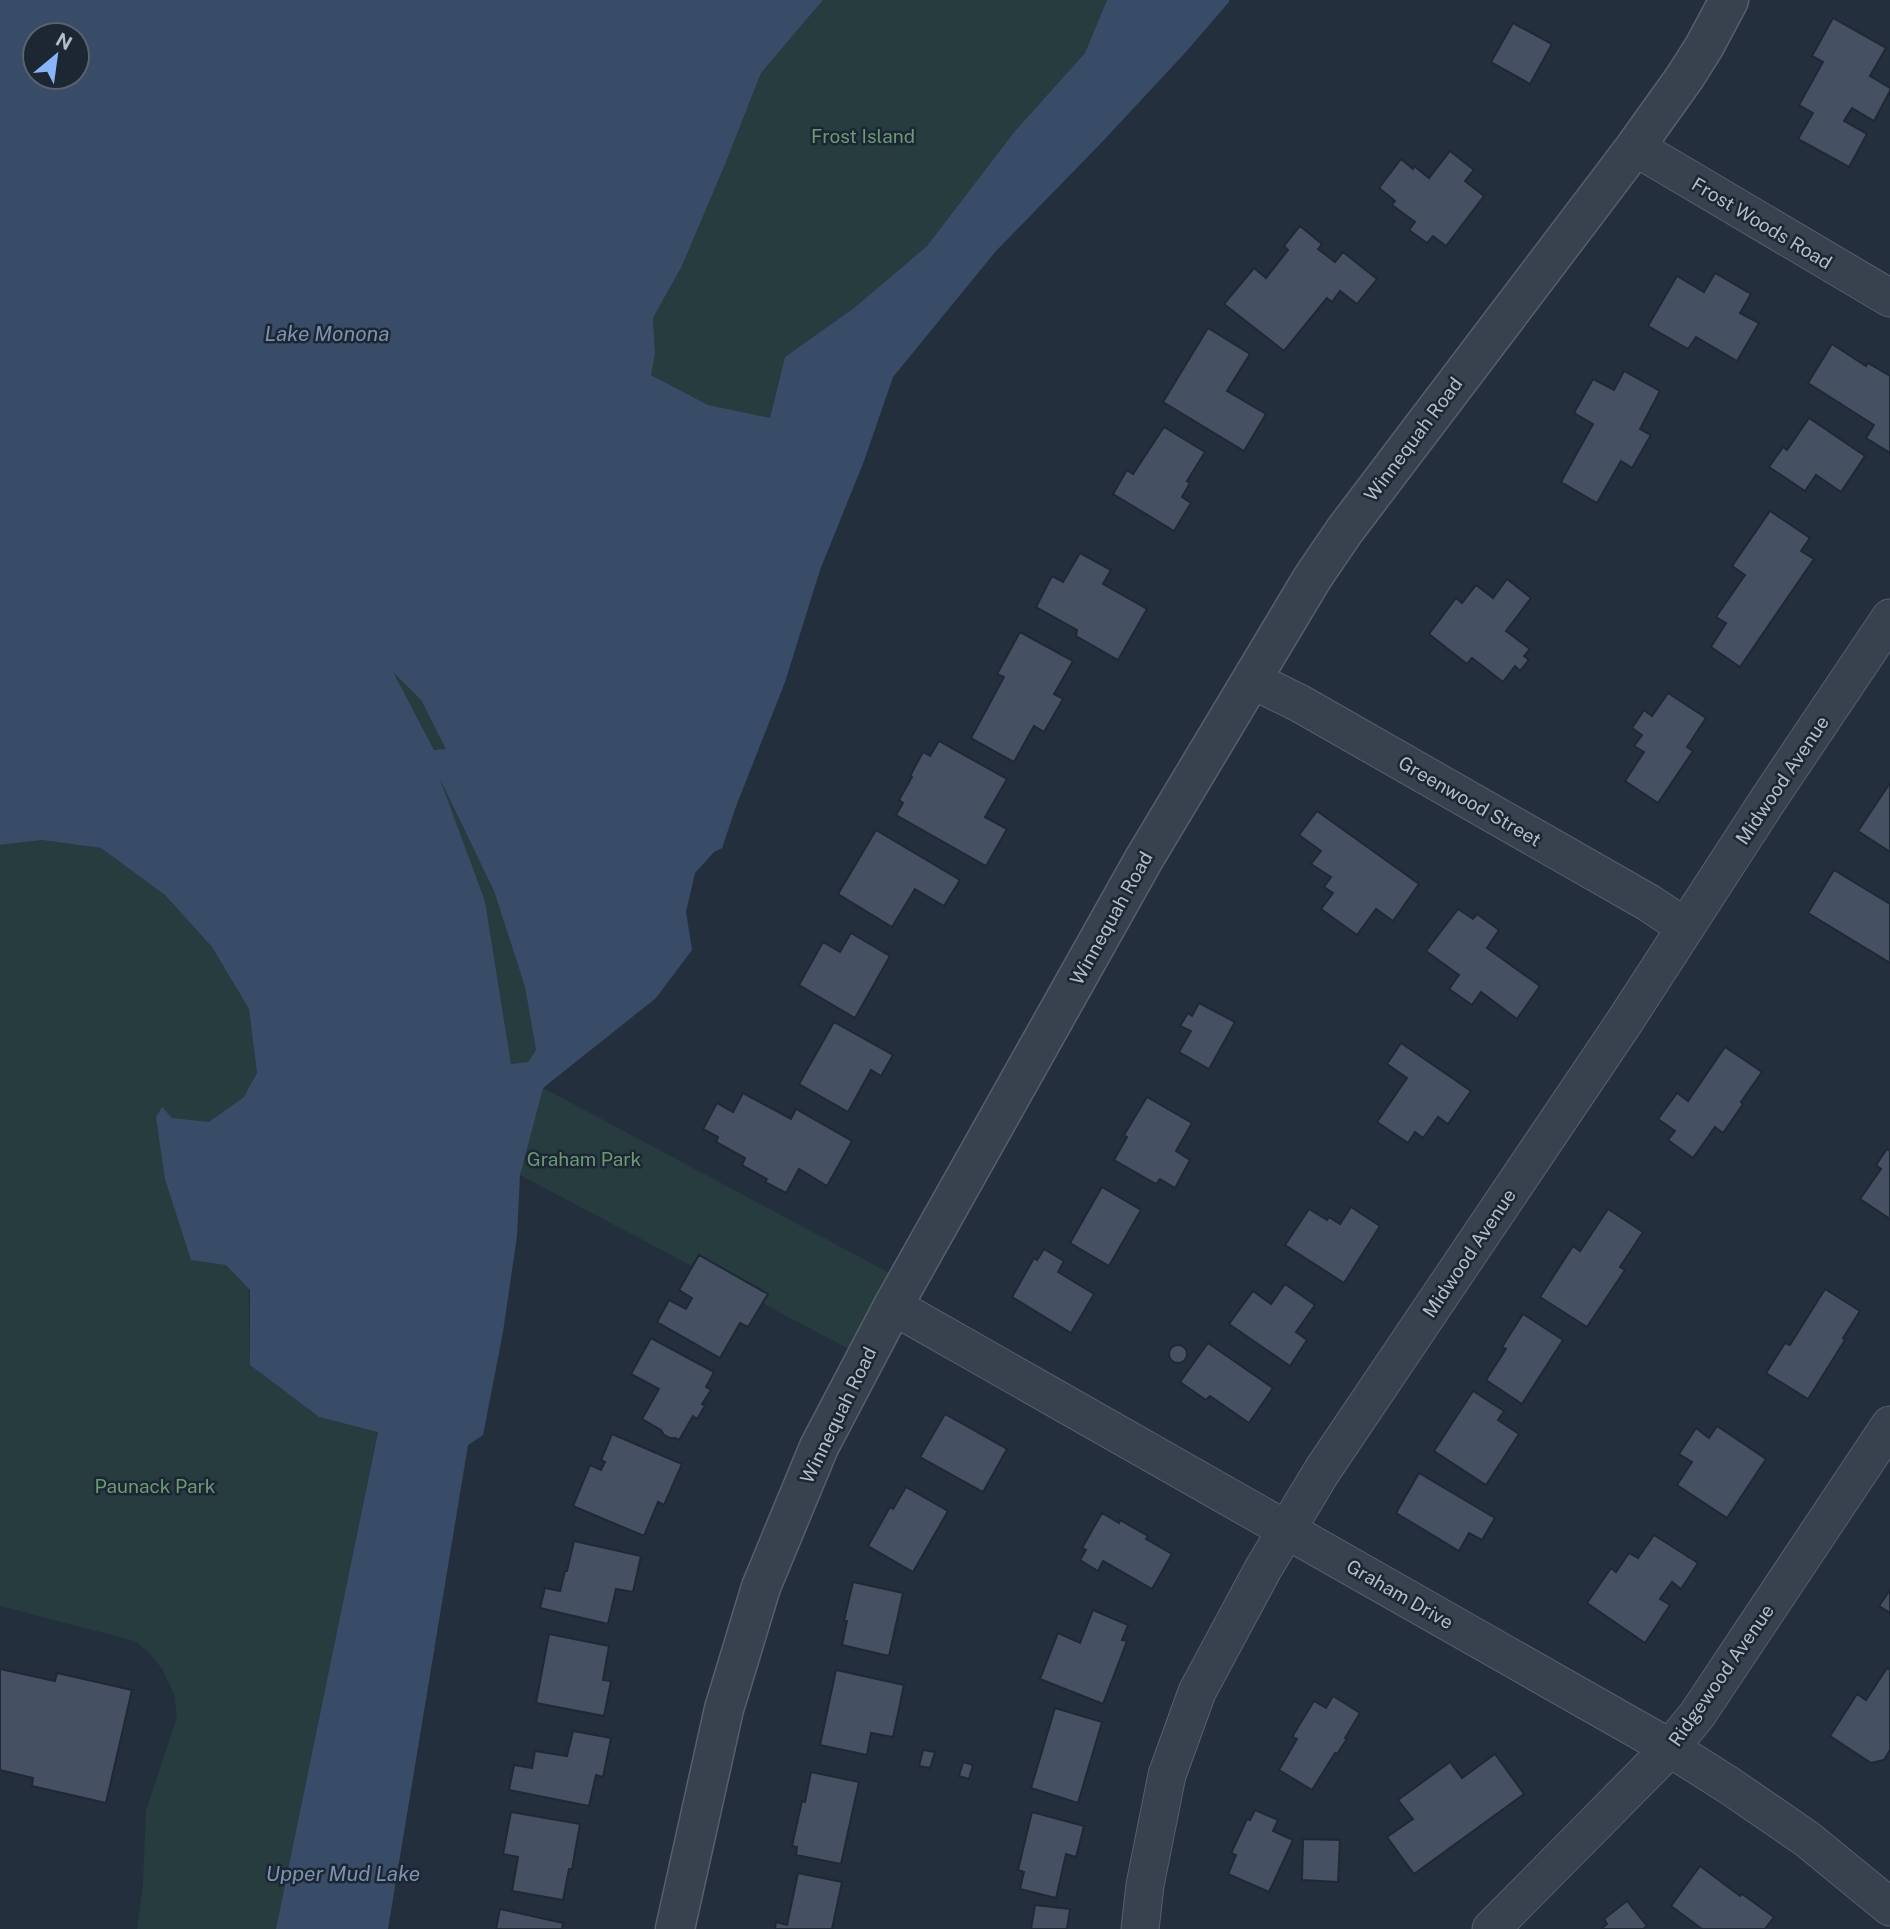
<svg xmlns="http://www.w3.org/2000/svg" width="1890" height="1929" viewBox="0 0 1890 1929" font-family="'Public Sans',sans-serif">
	<rect width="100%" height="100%" fill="#242f3e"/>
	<g fill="#263c3f">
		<path d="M823,0H1107L1085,53L1015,131L927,246L854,308L785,357L770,419L708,405L650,374L655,353L653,318L682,266L726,162L761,73Z"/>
		<path d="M391,670L421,700L447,749L434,750Z"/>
		<path d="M434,766L494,891L525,987L536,1050L528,1062L511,1064L485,901Z"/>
		<path d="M42,840L101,848L165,895L212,947L249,1009L257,1073L245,1097L250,1365L319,1417L378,1431L277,1929H137L143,1883L146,1811L177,1717L174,1694L162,1669L151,1655L135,1641L0,1606V845Z"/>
		<path d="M543,1088L895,1276L866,1358L520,1175L535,1112Z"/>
	</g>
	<path fill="#394c67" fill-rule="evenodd" d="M0,0H823L761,73L726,162L682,266L653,318L655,353L651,375L708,405L770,418L785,357L854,308L927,246L1015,131L1085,53L1107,0H1229V2L1184,54L1102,142L996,251L893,377L864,461L820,570L785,682L735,809L722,848L714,852L695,873L686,912L692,950L656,998L543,1088L520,1175L517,1236L503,1332L483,1435L468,1445L388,1929H276L378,1432L319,1417L250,1365V1290L226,1265L191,1260L165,1179L156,1117L162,1107L172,1118L209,1122L244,1097L257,1073L249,1009L212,947L165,895L101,848L42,840L0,845ZM77,35V77H35V35ZM393,672L421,700L446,749L434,750ZM439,777L494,891L525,987L536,1050L528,1062L511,1064L485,901Z"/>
	<g fill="#455162" stroke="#1f2835" stroke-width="2">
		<path d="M1833,18L1886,48L1870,76L1890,88V91L1874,121L1852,108L1844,121L1867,134L1849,167L1798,139L1813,113L1799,105L1823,62L1812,56Z"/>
		<path d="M1513,23L1552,44L1530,84L1491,62Z"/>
		<path d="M1450,151L1474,170L1465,181L1484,196L1446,246L1433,236L1427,243L1409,230L1415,222L1392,205L1395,201L1379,188L1401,159L1413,169L1414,166L1429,178Z"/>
		<path d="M1300,226L1322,244L1318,249L1335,262L1343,252L1377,279L1357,304L1340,291L1332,302L1327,298L1284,351L1224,304L1254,268L1266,278L1288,250L1284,246Z"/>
		<path d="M1715,273L1751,294L1740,313L1759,323L1737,361L1696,337L1688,349L1648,326L1677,276L1704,292Z"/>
		<path d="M1208,328L1250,354L1227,391L1266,414L1244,451L1163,402Z"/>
		<path d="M1832,344L1866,366L1868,363L1890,376V453L1866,438L1874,425L1808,383Z"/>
		<path d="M1624,371L1660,391L1640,429L1651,435L1632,468L1621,461L1597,503L1561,482L1593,424L1574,413L1593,379L1614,390Z"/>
		<path d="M1809,418L1865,456L1841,492L1816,475L1805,491L1769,467L1783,447L1787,450Z"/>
		<path d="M1164,427L1205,452L1187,481L1190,483L1182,497L1191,503L1174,531L1113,494L1127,470L1133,474Z"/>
		<path d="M1770,511L1810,538L1801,551L1814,559L1740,667L1711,647L1726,623L1716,617L1745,575L1732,566Z"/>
		<path d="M1080,553L1111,570L1103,584L1147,609L1118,660L1076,636L1077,630L1036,607L1052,576L1063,582Z"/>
		<path d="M1507,579L1531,598L1506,631L1530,649L1524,656L1529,660L1520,671L1515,666L1503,682L1472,658L1467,664L1429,634L1456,598L1462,603L1476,585L1493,598Z"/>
		<path d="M1020,632L1073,661L1054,694L1063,699L1044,732L1034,726L1014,762L971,738L1004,677L997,674Z"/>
		<path d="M1668,693L1706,718L1687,747L1693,751L1658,803L1625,781L1644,752L1634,746L1642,735L1632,728L1644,710L1652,716Z"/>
		<path d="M939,741L1007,779L985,817L1007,829L986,866L896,815L903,803L899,800L912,777L910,776L923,752L930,756Z"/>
		<path d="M1890,783V852L1858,831Z"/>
		<path d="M1317,811L1419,884L1393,921L1376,909L1357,935L1321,909L1333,893L1324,887L1331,877L1311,864L1321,851L1299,835Z"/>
		<path d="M876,830L960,880L944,906L915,889L892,927L838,894Z"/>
		<path d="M1834,870L1890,904V963L1808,913Z"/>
		<path d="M1458,909L1473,919L1477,914L1499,930L1487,948L1540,986L1517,1019L1481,992L1472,1005L1449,989L1459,975L1426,951Z"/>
		<path d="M851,933L890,956L855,1018L799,985L823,942L840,952Z"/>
		<path d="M1199,1003L1235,1022L1209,1069L1179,1052L1191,1031L1180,1026L1188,1013L1192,1016Z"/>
		<path d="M834,1022L893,1055L881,1076L871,1070L848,1112L799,1084Z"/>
		<path d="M1401,1043L1471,1091L1448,1124L1438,1117L1423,1138L1415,1132L1408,1143L1377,1122L1407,1078L1387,1064Z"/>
		<path d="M1725,1047L1762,1072L1741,1102L1743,1104L1723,1133L1715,1127L1693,1158L1668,1140L1675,1131L1658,1119L1677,1093L1688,1101Z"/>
		<path d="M743,1093L791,1119L796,1109L852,1141L827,1186L799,1169L786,1193L765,1182L767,1179L742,1165L745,1158L716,1142L718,1137L703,1129L717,1103L733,1112Z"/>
		<path d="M1147,1097L1192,1123L1176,1151L1190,1160L1175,1188L1160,1179L1156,1184L1114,1160L1127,1137L1124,1135Z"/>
		<path d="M1887,1149L1890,1151V1219L1860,1199L1881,1169L1876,1165Z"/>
		<path d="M1102,1187L1141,1210L1109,1266L1070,1243Z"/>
		<path d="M1351,1207L1380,1226L1344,1283L1285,1245L1309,1209L1327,1220L1329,1217L1340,1224Z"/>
		<path d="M1608,1209L1643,1232L1620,1267L1625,1270L1587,1327L1540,1297L1573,1246L1580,1251Z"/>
		<path d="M1044,1249L1064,1261L1058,1272L1094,1294L1071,1333L1012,1297L1034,1258L1037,1260Z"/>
		<path d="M699,1255L768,1294L748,1327L740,1323L720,1358L657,1322L669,1300L686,1309L692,1298L679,1290Z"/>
		<path d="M1285,1284L1315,1305L1296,1332L1307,1340L1290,1366L1229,1324L1253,1291L1271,1304Z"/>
		<path d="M1825,1289L1860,1311L1843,1338L1845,1340L1808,1399L1766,1373L1785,1343L1790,1345Z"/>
		<path d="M1523,1314L1563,1340L1522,1404L1486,1380L1506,1349L1502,1347Z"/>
		<path d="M651,1338L714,1372L706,1387L711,1390L702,1404L705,1406L697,1419L693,1416L679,1440L675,1438H670L664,1435L661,1430L642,1419L659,1389L631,1374Z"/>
		<path d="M1208,1343L1273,1388L1249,1423L1210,1396L1206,1400L1180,1382Z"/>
		<circle cx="1178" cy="1354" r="9"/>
		<path d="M1473,1391L1504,1411L1498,1420L1519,1434L1486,1485L1434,1451Z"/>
		<path d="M945,1414L1007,1449L983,1492L920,1457Z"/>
		<path d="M1717,1426L1766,1459L1727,1518L1677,1485L1692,1462L1679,1454L1696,1428L1709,1438Z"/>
		<path d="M612,1434L682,1464L664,1505L658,1502L644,1536L573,1506L590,1465L601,1470L605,1462L601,1460Z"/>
		<path d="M1419,1473L1495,1518L1482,1540L1469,1533L1459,1551L1396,1513Z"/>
		<path d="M906,1487L948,1511L913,1572L868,1546L890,1507L893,1509Z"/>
		<path d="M1102,1513L1119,1523L1120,1520L1148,1536L1146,1539L1172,1554L1152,1589L1103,1561L1098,1571L1080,1560L1086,1550L1082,1548Z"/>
		<path d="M1654,1535L1698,1563L1681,1589L1672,1582L1660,1599L1670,1605L1645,1643L1587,1603L1611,1568L1616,1572L1629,1553L1638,1558Z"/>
		<path d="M574,1541L641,1556L633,1592L616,1589L608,1624L540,1608L545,1588L560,1591L565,1571H567Z"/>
		<path d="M853,1582L903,1593L889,1656L842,1645L847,1621H844Z"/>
		<path d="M1890,1590V1613L1879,1606Z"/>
		<path d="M1093,1610L1128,1625L1122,1640L1127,1641L1103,1704L1040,1679L1058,1633L1080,1643Z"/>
		<path d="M549,1634L609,1646L603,1680L611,1681L604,1716L536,1703Z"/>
		<path d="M1887,1668L1890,1670V1750L1884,1760L1871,1763L1830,1736L1857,1694L1866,1700Z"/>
		<path d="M0,1669L55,1681L57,1673L132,1690L106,1803L32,1786L33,1778L0,1770Z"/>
		<path d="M836,1670L904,1685L893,1737L871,1733L867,1755L820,1745Z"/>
		<path d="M1333,1696L1360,1713L1345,1738L1347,1739L1337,1754L1335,1753L1312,1790L1279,1770L1297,1739L1292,1737L1314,1701L1326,1708Z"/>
		<path d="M1055,1708L1102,1722L1078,1803L1031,1788Z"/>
		<path d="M573,1731L611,1738L603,1777L596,1775L589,1806L509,1790L514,1765L532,1768L535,1751L567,1756Z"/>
		<path d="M923,1750L935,1752L930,1768L919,1766Z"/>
		<path d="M1495,1754L1524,1794L1414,1874L1387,1837L1413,1819L1398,1800L1450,1762L1462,1778Z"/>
		<path d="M963,1762L973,1765L969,1779L959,1776Z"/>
		<path d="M811,1772L859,1782L841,1864L796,1855L797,1847L792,1846L802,1801L805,1802Z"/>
		<path d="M1255,1810L1278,1820L1273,1831L1293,1840L1269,1892L1228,1874L1236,1855L1231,1853L1247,1819L1250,1820Z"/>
		<path d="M511,1812L580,1824L572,1869H569L563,1900L512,1891L518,1857L503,1854Z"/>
		<path d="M1032,1812L1084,1826L1076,1857L1066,1854L1056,1898L1020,1889L1024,1872L1018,1870Z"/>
		<path d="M1303,1839L1340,1840L1338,1882L1302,1880Z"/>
		<path d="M1700,1866L1740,1896L1742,1894L1774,1917L1765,1929H1702L1671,1906Z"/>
		<path d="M798,1873L842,1882L832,1929H775L776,1922L787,1925Z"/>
		<path d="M1627,1901L1647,1926L1643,1929H1601L1607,1924L1604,1919Z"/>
		<path d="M1035,1905L1070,1909L1067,1929H1031Z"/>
		<path d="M500,1909L563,1923L562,1929H496Z"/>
	</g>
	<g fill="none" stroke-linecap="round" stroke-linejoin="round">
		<g stroke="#565f6c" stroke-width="39">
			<g id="minor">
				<path d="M1635,147L1890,298"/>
				<path d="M1252,680L1299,703L1649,903L1685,927"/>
				<path d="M893,1306L1670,1748L1730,1786L1807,1839L1890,1907"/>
				<path d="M1140,1929L1145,1885L1167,1775L1197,1692L1263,1569L1322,1471L1625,1021L1768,800L1890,618"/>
				<path d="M1491,1929L1670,1748L1697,1715L1890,1425"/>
			</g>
		</g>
		<g stroke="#565f6c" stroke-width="41">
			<path id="tertiary" d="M675,1929L724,1709L761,1587L819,1447L893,1306L1144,859L1313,577L1345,530L1635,147L1685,77L1704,47L1729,0"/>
		</g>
		<use href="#minor" stroke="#38414e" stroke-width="37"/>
		<use href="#tertiary" stroke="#38414e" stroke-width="38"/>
	</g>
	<g text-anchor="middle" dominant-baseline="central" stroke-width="5" stroke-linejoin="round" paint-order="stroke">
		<g font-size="19" fill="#6b9a76" stroke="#1d2633">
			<text x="863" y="136">Frost Island</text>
			<text x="584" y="1159">Graham Park</text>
			<text x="155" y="1486">Paunack Park</text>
		</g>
		<g font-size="19" fill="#b4bcc9" stroke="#1d2633">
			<text transform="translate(1762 223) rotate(31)">Frost Woods Road</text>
			<text transform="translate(1413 439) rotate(-53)">Winnequah Road</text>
			<text transform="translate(1782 780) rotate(-56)">Midwood Avenue</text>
			<text transform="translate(1470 801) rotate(30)">Greenwood Street</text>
			<text transform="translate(1111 918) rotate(-61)">Winnequah Road</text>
			<text transform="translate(1469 1253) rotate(-56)">Midwood Avenue</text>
			<text transform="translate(838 1415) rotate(-64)">Winnequah Road</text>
			<text transform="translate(1400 1594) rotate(30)">Graham Drive</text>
			<text transform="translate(1721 1675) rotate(-55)">Ridgewood Avenue</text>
		</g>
		<g font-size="21" font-style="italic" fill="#7c92b1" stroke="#1d2633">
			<text x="327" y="333">Lake Monona</text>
			<text x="343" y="1873">Upper Mud Lake</text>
		</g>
	</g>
	<g transform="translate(56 56) rotate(29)"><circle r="33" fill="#1d2633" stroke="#59626f" stroke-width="2"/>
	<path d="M0-5L12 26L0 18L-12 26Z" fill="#8ab4f8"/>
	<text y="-10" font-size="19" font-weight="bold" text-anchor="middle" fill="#b4bcc9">N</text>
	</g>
</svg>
